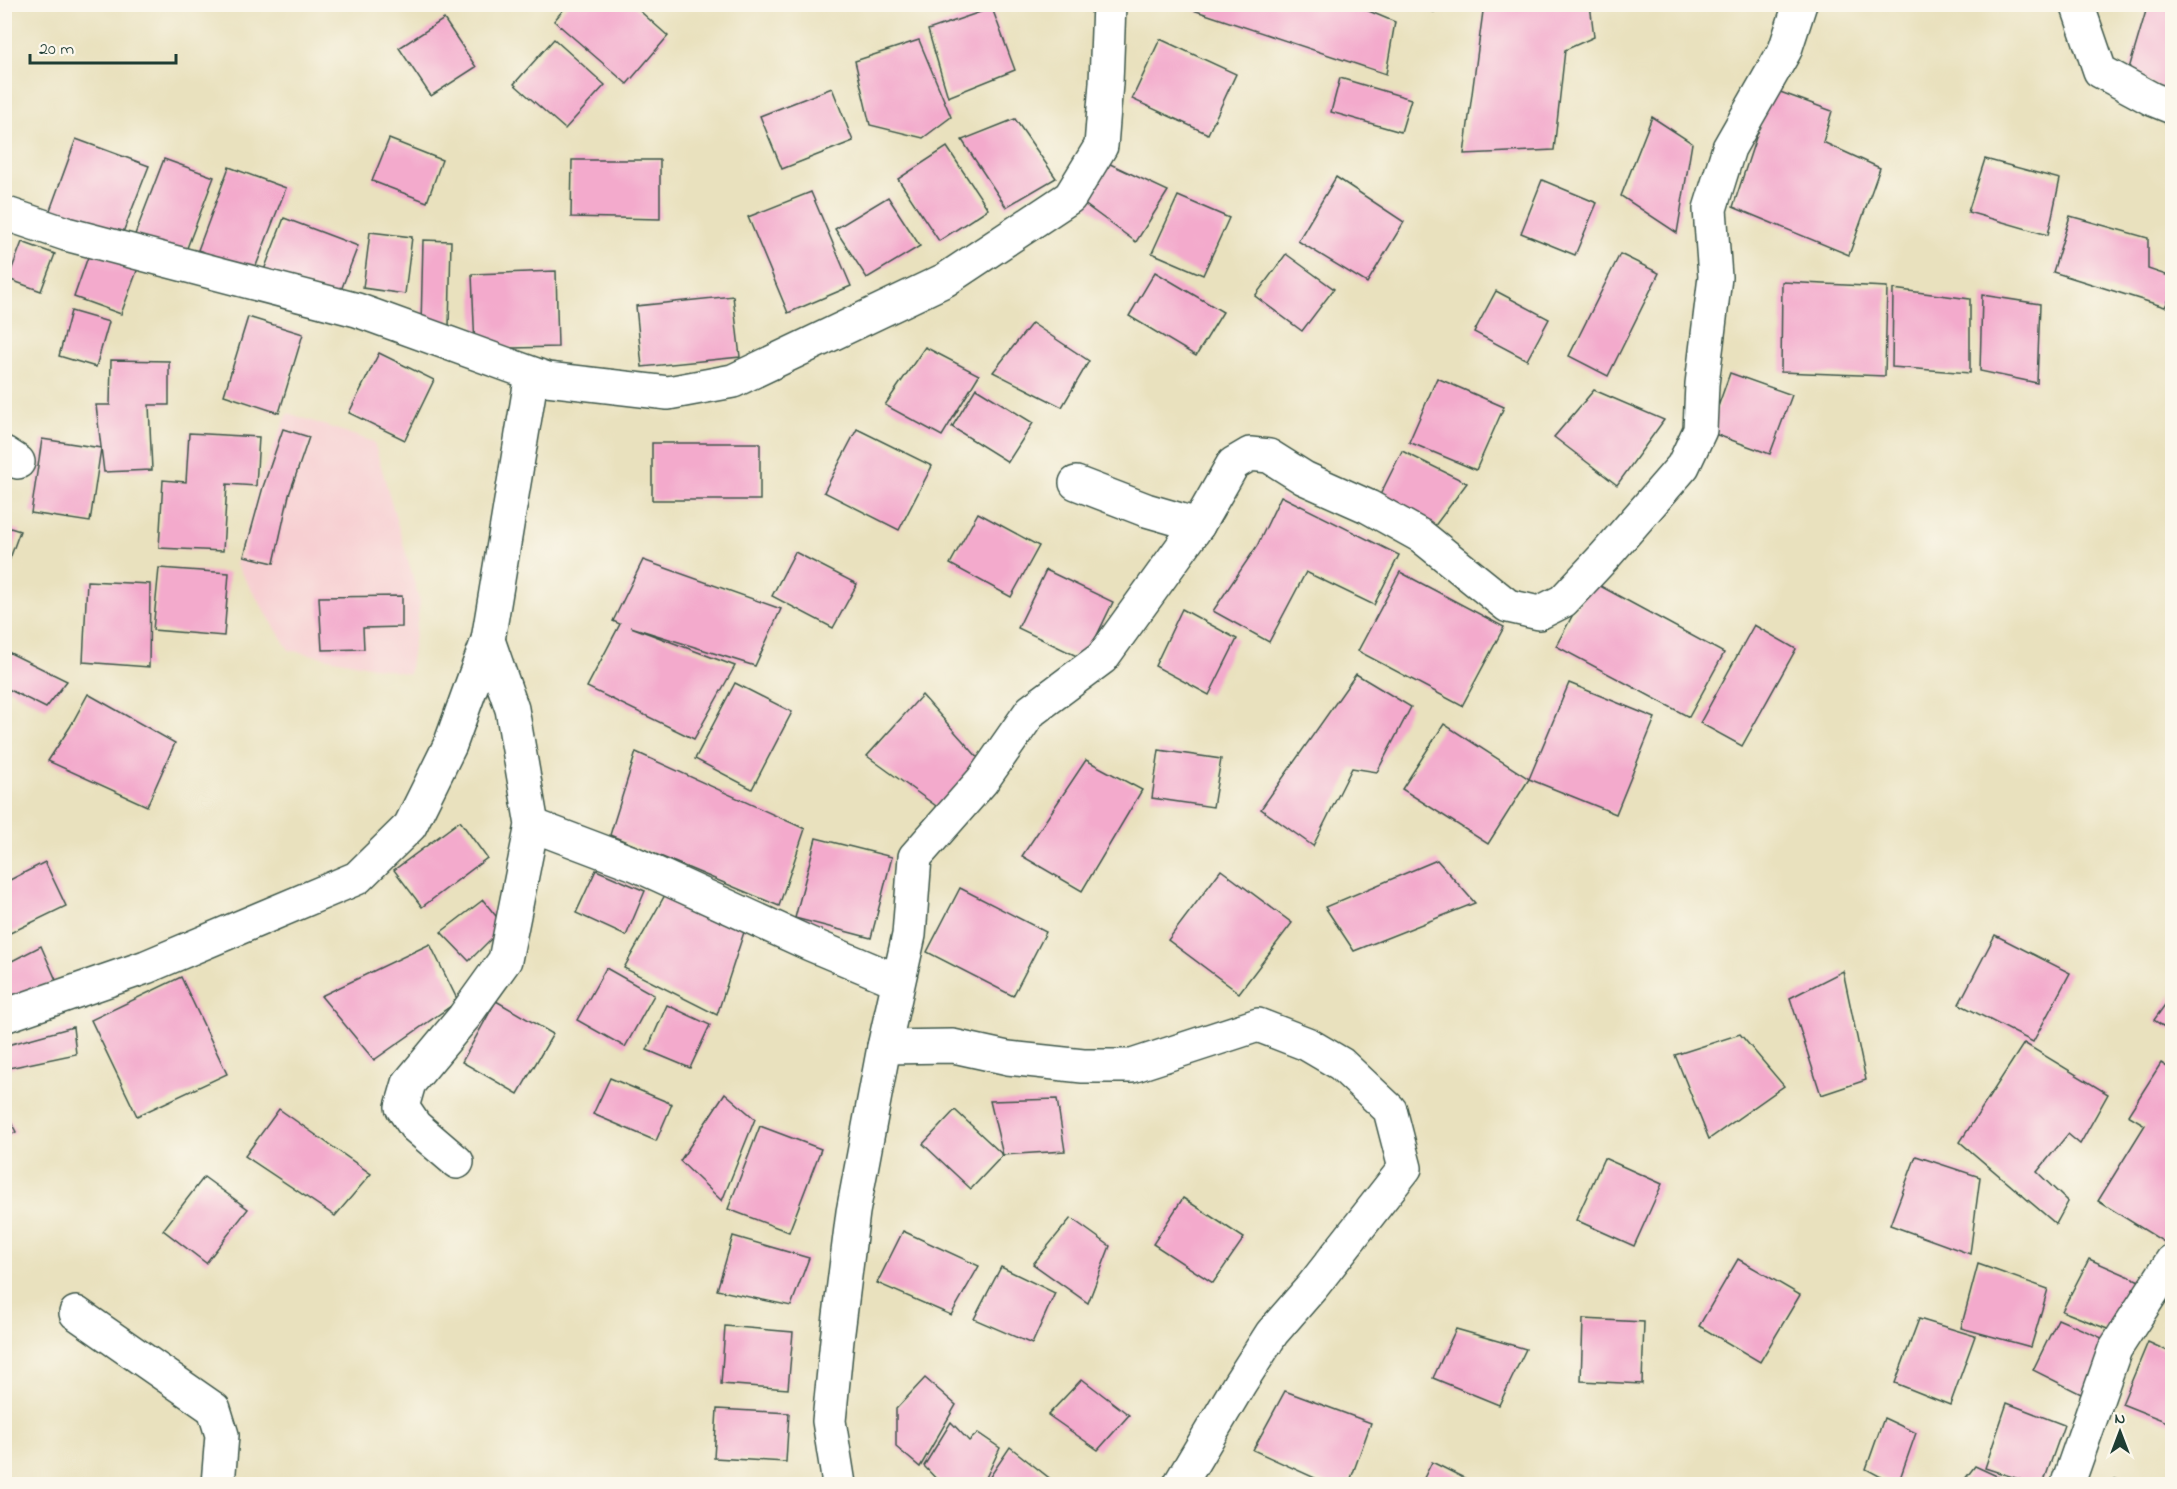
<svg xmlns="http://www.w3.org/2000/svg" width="2177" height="1489" viewBox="0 0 2177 1489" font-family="'Indie Flower',sans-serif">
	<rect width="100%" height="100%" fill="#fbf7ec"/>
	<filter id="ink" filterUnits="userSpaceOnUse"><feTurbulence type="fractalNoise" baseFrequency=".0167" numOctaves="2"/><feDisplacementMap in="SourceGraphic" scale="12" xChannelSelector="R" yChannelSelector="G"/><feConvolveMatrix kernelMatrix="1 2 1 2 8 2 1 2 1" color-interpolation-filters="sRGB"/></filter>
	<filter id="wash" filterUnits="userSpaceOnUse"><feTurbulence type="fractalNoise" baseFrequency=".008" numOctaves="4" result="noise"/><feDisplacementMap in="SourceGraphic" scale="24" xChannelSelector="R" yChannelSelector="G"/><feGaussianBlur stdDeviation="1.35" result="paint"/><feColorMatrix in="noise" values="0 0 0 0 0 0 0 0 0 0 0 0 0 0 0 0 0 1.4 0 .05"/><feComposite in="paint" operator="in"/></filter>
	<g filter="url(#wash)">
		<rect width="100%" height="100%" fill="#e9e1be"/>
		<path fill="#f7cfd2" d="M288,413L374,442L420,602L409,674L289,650L236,565L256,495V486Z"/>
		<g id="blocks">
			<g fill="#f3aacc">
				<path d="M568,4H632L668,36L627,84L554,21Z"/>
				<path d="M1352,4L1395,22L1386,74L1178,5Z"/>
				<path d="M1413,4H1437L1434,12Z"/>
				<path d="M1484,4H1590L1594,37L1565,50L1554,150L1464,154Z"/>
				<path d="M2148,4H2172V94L2128,72Z"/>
				<path d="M992,8L1015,70L948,97L928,30Z"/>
				<path d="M444,19L476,67L431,96L399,48Z"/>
				<path d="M554,39L605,85L565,129L514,84Z"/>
				<path d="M1160,39L1236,74L1208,134L1132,99Z"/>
				<path d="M919,40L951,117L923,138L870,125L855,61Z"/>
				<path d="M1340,78L1411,99L1401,132L1331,112Z"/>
				<path d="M832,88L853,141L782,169L760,116Z"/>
				<path d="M1772,89L1832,111L1823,142L1880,168L1849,255L1733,207Z"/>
				<path d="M1652,117L1692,143L1677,233L1621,196Z"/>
				<path d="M1015,119L1056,178L1006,207L962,140Z"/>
				<path d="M76,139L149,166L120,240L49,213Z"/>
				<path d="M389,139L442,160L427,202L372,181Z"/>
				<path d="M947,147L988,209L939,241L898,179Z"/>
				<path d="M164,159L214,177L184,256L134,237Z"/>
				<path d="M1985,159L2060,179L2048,235L1968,212Z"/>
				<path d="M572,160H660V219L571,217Z"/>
				<path d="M1108,163L1168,191L1136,242L1083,203Z"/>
				<path d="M229,167L286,188L254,271L198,250Z"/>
				<path d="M1336,177L1404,222L1367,283L1298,241Z"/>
				<path d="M1542,180L1597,203L1575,255L1521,233Z"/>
				<path d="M811,192L851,286L788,313L748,217Z"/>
				<path d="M1178,196L1229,218L1203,275L1152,253Z"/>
				<path d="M888,197L920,246L867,278L835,229Z"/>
				<path d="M2070,216L2148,238V269L2172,277V293L2165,307L2053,272Z"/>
				<path d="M284,218L358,246L338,298L264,270Z"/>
				<path d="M370,232L412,237L405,294L363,288Z"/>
				<path d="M423,240L451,241L449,327L421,326Z"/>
				<path d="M22,242L55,254L41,291L8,279Z"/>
				<path d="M90,251L138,268L121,314L74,297Z"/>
				<path d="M1286,254L1334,289L1302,331L1255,296Z"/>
				<path d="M1620,254L1659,273L1608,376L1569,356Z"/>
				<path d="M556,271L558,347L475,349L472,274Z"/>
				<path d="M1155,272L1223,312L1196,356L1129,316Z"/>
				<path d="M1782,282L1887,287L1885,376L1781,372Z"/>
				<path d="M1893,289L1970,299V373L1892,367Z"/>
				<path d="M1496,291L1549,319L1527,360L1474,332Z"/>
				<path d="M1982,295L2040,304L2037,383L1980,371Z"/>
				<path d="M733,296L740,357L642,367L636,306Z"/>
				<path d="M71,311L109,322L96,367L59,356Z"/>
				<path d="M248,317L303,334L279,413L224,395Z"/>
				<path d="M1032,323L1089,361L1062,407L993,372Z"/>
				<path d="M925,347L979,375L942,436L885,405Z"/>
				<path d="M379,353L434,380L405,440L349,413Z"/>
				<path d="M111,360L169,361V405H149L152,470L104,472L96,405H110Z"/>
				<path d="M1730,373L1792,395L1770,454L1709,432Z"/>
				<path d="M1437,378L1504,407L1476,470L1409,442Z"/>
				<path d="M976,388L1033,423L1008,462L952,427Z"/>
				<path d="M1594,390L1664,420L1617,485L1554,437Z"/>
				<path d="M283,429L309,437L289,495L274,563L244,556L263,487Z"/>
				<path d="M857,429L932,466L899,530L824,492Z"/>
				<path d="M189,433L259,437L256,486L227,484L223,551L159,548L163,480L186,482Z"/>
				<path d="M42,439L101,448L90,522L31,513Z"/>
				<rect x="652" y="443" width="108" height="57"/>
				<path d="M1402,451L1467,483L1431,531L1379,497Z"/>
				<path d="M1281,496L1399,555L1374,605L1306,572L1269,642L1213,611L1257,546Z"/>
				<path d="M978,513L1039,546L1011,597L950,564Z"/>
				<path d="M4,526L20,531L5,572H4Z"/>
				<path d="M795,552L857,584L833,628L772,596Z"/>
				<path d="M643,560L781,609L755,666L631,627L735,666L694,739L587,687L620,624L613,621Z"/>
				<path d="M159,568L229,573L224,636L153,630Z"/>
				<path d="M1046,570L1113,602L1085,660L1018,628Z"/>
				<path d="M1400,572L1504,627L1462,706L1358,651Z"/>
				<path d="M87,581L150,584L149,667L83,662Z"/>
				<path d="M1591,581L1724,653L1689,717L1556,646Z"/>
				<path d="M402,596V627L363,628L364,649L322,650L319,597Z"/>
				<path d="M1182,609L1237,639L1209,695L1155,666Z"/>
				<path d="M1754,625L1796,649L1742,746L1700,723Z"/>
				<path d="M4,650L67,681L46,708L4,687Z"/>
				<path d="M1356,674L1411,707L1377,772L1352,768L1313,846L1261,809Z"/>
				<path d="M735,683L792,712L752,789L695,759Z"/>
				<path d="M1569,683L1655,718L1616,814L1529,779L1488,844L1402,789L1444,724L1529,779Z"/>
				<path d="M88,694L175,743L147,806L48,761L70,727Z"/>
				<path d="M922,695L980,760L939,808L867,756Z"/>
				<path d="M1159,750L1221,759L1213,807L1152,798Z"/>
				<path d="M636,752L805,829L779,906L610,835Z"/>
				<path d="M1086,760L1142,790L1082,891L1022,856Z"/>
				<path d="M460,821L487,858L422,907L394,870Z"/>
				<path d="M816,838L892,857L871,938L795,918Z"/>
				<path d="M1437,860L1475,903L1354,951L1325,907Z"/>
				<path d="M45,862L66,906L4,936V883Z"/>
				<path d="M596,870L645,891L626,936L576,913Z"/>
				<path d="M1221,870L1292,923L1239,993L1168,940Z"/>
				<path d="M960,888L1046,932L1013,996L927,952Z"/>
				<path d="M665,895L746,926L717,1015L624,968Z"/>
				<path d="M483,900L504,926L469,961L441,932Z"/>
				<path d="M1995,935L2070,973L2033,1042L1959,1004Z"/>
				<path d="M430,944L458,1001L374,1060L321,996Z"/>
				<path d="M41,946L56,980L8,1004L4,998V965Z"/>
				<path d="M606,968L654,995L625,1047L577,1020Z"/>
				<path d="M1843,971L1866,1080L1821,1095L1790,998Z"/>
				<path d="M181,977L227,1074L137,1116L91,1020Z"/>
				<path d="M2172,995V1032L2154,1020Z"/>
				<path d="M496,1001L553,1034L518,1094L462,1062Z"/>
				<path d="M667,1005L710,1025L690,1068L647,1050Z"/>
				<path d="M73,1027L76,1054L4,1069V1046Z"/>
				<path d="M1740,1034L1784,1086L1709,1139L1675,1055Z"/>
				<path d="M2024,1043L2108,1094L2080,1144L2068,1134L2037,1172L2068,1202L2056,1224L1960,1142Z"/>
				<path d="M2161,1063L2172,1070V1247L2098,1201L2145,1125L2128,1115Z"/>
				<path d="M610,1078L672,1104L656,1141L593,1114Z"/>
				<path d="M725,1093L755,1119L722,1201L680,1161Z"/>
				<path d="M1057,1099L1065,1151L1003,1155L971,1189L923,1144L955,1110L1003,1155L990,1101Z"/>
				<path d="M279,1109L371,1174L335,1216L245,1156Z"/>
				<path d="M5,1111L16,1132L5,1138Z"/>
				<path d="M760,1126L821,1149L789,1232L728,1209Z"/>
				<path d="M1916,1156L1980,1177L1970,1254L1890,1225Z"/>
				<path d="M1604,1158L1662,1184L1634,1246L1576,1220Z"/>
				<path d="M204,1177L248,1209L206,1263L163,1230Z"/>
				<path d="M1183,1198L1244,1238L1213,1283L1153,1244Z"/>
				<path d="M1071,1218L1110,1246L1088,1303L1033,1264Z"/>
				<path d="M903,1231L979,1266L951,1315L877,1283Z"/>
				<path d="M733,1236L809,1258L791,1306L717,1290Z"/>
				<path d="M1738,1259L1800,1295L1760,1362L1699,1326Z"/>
				<path d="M2089,1259L2144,1283L2120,1334L2062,1311Z"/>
				<path d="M1978,1264L2048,1289L2031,1347L1961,1328Z"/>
				<path d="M1001,1267L1055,1293L1032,1344L974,1319Z"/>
				<path d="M1583,1319L1644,1322L1642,1384L1581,1381Z"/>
				<path d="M1919,1319L1975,1336L1950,1405L1895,1383Z"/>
				<path d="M2058,1319L2116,1344L2087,1397L2033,1370Z"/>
				<path d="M725,1326L793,1332L788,1389L721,1384Z"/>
				<path d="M1456,1329L1526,1349L1499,1405L1433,1378Z"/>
				<path d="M2148,1342L2172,1353V1424L2122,1404Z"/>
				<path d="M925,1378L956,1405L920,1467L896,1447V1409Z"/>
				<path d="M1082,1379L1129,1415L1098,1450L1048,1415Z"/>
				<path d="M1285,1391L1371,1423L1349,1484H1328L1253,1450Z"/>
				<path d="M2007,1403L2064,1425L2043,1484H2034L1985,1468Z"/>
				<path d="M717,1409L789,1413L786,1462L714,1458Z"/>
				<path d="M1884,1418L1916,1433L1898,1484H1894L1866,1469Z"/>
				<path d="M951,1422L969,1441L978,1433L1000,1448L983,1484H941L924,1466Z"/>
				<path d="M1010,1447L1053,1481L1051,1484H985Z"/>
				<path d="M1432,1462L1476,1484H1421Z"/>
				<path d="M1975,1466L2014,1484H1961Z"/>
				<path d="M2115,1479L2133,1484H2112Z"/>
			</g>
		</g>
	</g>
	<g filter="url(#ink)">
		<use href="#blocks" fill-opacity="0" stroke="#3d5649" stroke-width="1.5"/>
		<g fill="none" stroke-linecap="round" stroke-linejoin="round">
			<g stroke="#3d5649" stroke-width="36">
				<g id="street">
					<path d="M2077,4L2100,71L2152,99L2172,107"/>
					<path d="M4,213L66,234L357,310L547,379L668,393L733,381L945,280L1070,197L1101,146L1106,83L1109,4"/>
					<path d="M4,453L18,462"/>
					<path d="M1076,483L1146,510L1198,525"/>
					<path d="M532,825L635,864L810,944L898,981"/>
					<path d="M4,1016L146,967L357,878L410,826L450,745L488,640L532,374"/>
					<path d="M884,1047L953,1046L1008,1058L1083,1066H1132L1258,1025L1307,1044L1341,1064L1390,1110L1405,1168L1312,1287L1272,1333L1240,1383L1180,1484"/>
					<path d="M457,1162L415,1126L402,1107L409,1083L464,1017L505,960L532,825L512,709L488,640"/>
					<path d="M76,1313L214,1409L222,1435L218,1484"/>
					<path d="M839,1484L829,1421L837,1340L853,1212L884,1047L909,935L915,857L982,781L1031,711L1102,658L1198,525L1233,464L1250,454L1269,456L1304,478L1369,507L1421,536L1508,606L1539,613L1563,601L1605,556L1683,466L1700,430L1702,384L1715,277L1710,209L1729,148L1785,50L1800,4"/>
					<path d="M2069,1484V1480L2115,1349L2172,1261"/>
				</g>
			</g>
			<use href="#street" stroke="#fff" stroke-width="33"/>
		</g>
	</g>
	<rect width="2177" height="1489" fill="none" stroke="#fbf7ec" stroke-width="24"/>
	<g transform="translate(2120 1432)" stroke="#fbf7ec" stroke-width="4.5" paint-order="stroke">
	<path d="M0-4.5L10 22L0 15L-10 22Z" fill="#1f3d34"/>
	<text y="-9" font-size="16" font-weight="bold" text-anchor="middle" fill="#1f3d34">N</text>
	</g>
	<path d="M30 54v9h146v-9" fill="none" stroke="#1f3d34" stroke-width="3"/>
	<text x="39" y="54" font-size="18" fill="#1f3d34" stroke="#fbf7ec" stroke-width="4.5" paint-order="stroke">20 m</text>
</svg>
